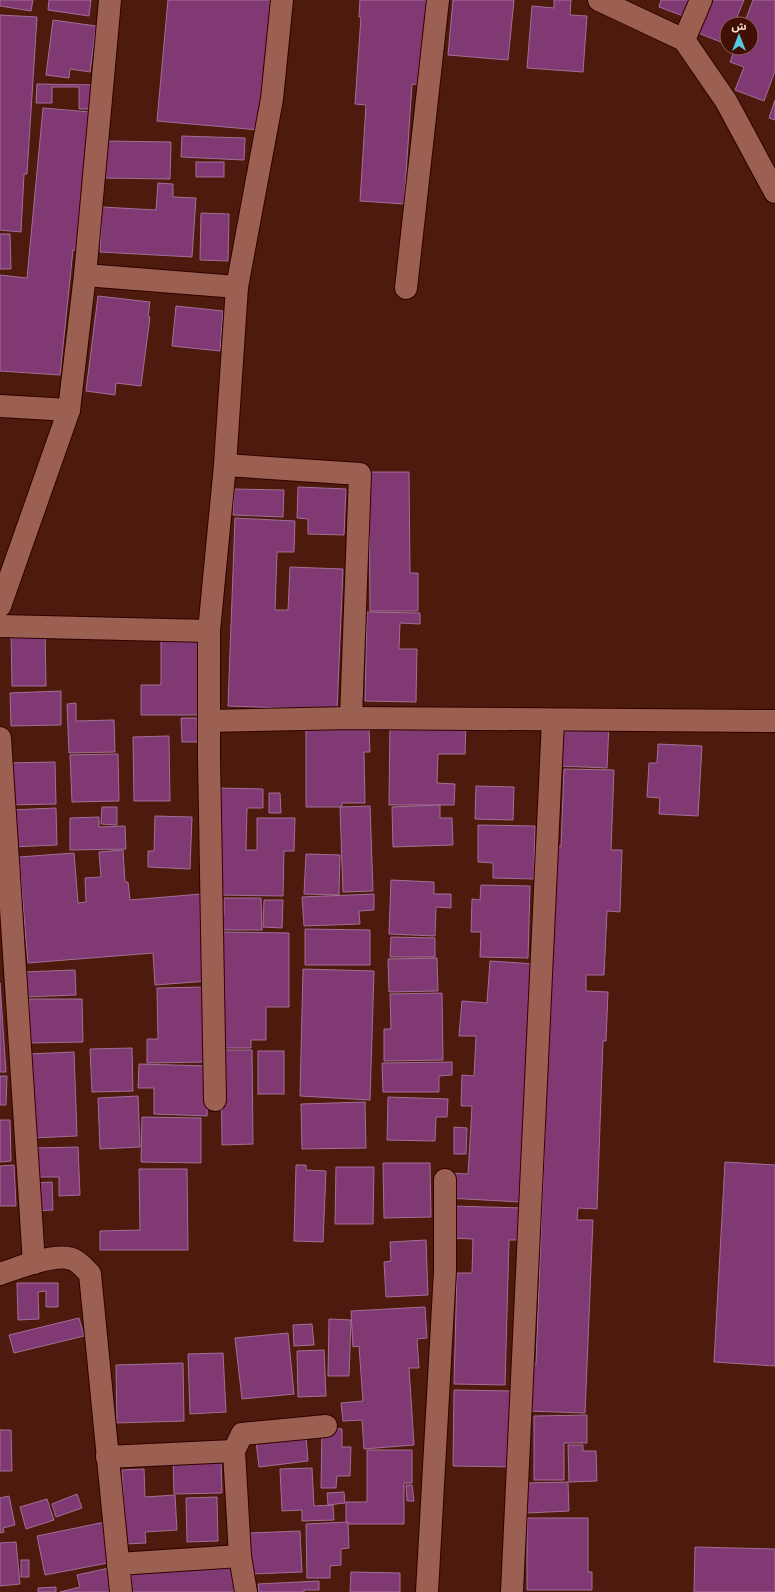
<svg xmlns="http://www.w3.org/2000/svg" width="775" height="1592" viewBox="0 0 775 1592" font-family="'Source Sans 3','Noto Sans Arabic',sans-serif">
	<rect width="100%" height="100%" fill="#4d1a0d"/>
	<g fill="#813974" stroke="#a17096">
		<path d="M0,0H33L31,11L0,6Z"/>
		<path d="M49,0H91L89,16L48,10Z"/>
		<path d="M168,0H271L259,130L157,121Z"/>
		<path d="M360,0H428L424,85L412,84L404,204L360,201L366,105L355,104L361,17H359Z"/>
		<path d="M453,0H514L508,60L448,55Z"/>
		<path d="M554,0H571L570,15L587,16L583,72L527,68L532,6L554,8Z"/>
		<path d="M661,0H693L686,17L659,7Z"/>
		<path d="M706,0H744L734,24H727L726,44L693,31Z"/>
		<path d="M753,0H775V71L764,101L735,90L744,67L730,62L735,48H751V24H744Z"/>
		<path d="M0,15L37,17L27,174H24L21,232L0,230Z"/>
		<path d="M53,20L96,26L90,72L70,69L69,78L46,75Z"/>
		<path d="M37,84L97,85L96,109H79V87H52V103H36Z"/>
		<path d="M775,100V120L769,118Z"/>
		<path d="M43,108L90,112L76,250H73L60,375L0,371V275L27,278Z"/>
		<path d="M182,136L245,138L244,160L181,157Z"/>
		<path d="M104,141L171,142L170,179L103,178Z"/>
		<rect x="196" y="162" width="28" height="15"/>
		<path d="M158,183L173,184V197L196,198L192,257L100,252L102,207L156,210Z"/>
		<path d="M201,213L229,214L228,261L200,260Z"/>
		<path d="M0,234H10L11,269H0Z"/>
		<path d="M98,296L150,302L148,317H150L141,386L116,383L115,395L86,391Z"/>
		<path d="M176,306L223,311L220,351L172,346Z"/>
		<path d="M369,472H409L410,573H418V611H370Z"/>
		<path d="M298,487L346,489L344,535L308,534V519L297,518Z"/>
		<path d="M234,489L284,490L283,517L233,515Z"/>
		<path d="M235,518L295,521L294,552H277L275,610H288L290,567L343,569L337,710L228,706Z"/>
		<path d="M367,612L420,613V624L400,623L399,649H417L416,702L365,701Z"/>
		<path d="M45,630L46,686H12L11,631Z"/>
		<path d="M161,637H202V715H141V685H161Z"/>
		<path d="M61,691V725L11,726L10,693Z"/>
		<path d="M76,703V721L114,720L115,752L69,753L67,704Z"/>
		<path d="M181,718H197L198,742H182Z"/>
		<path d="M390,721L466,722L465,754H438L437,783L455,784L454,805H389Z"/>
		<path d="M562,722L609,724L607,768L560,766Z"/>
		<path d="M306,728H369L370,752H364L365,803H342V807H306Z"/>
		<path d="M169,736L170,801H134L133,737Z"/>
		<path d="M658,744L702,746L698,816L659,814L660,798L647,797L649,763H657Z"/>
		<path d="M118,754L119,801L72,802L70,755Z"/>
		<path d="M55,762L56,804L8,805L6,763Z"/>
		<path d="M564,769L614,770L611,850H622L620,912L607,911L604,975H586V991L608,992L606,1041H603L597,1209L578,1208L577,1220H593L585,1413L528,1411L530,1364H536L556,846H561Z"/>
		<path d="M476,786L514,787L513,820L475,819Z"/>
		<path d="M218,788L263,789V808H247L246,850H257V818H295L294,851H284L283,896L216,895Z"/>
		<path d="M269,793H280L281,813H269Z"/>
		<path d="M440,805V818H452L453,845L393,847L392,807Z"/>
		<path d="M370,806L373,891L343,892L340,807Z"/>
		<path d="M102,807H117V825L101,824Z"/>
		<path d="M56,808L57,845L12,847L10,810Z"/>
		<path d="M155,816L192,817L190,869L148,867V851H154Z"/>
		<path d="M99,817V827L125,826L126,849L70,850V818Z"/>
		<path d="M478,825L535,826L534,879L493,878V863L478,862Z"/>
		<path d="M123,850L125,882H128L130,900L201,894L208,981L155,985L153,953L28,963L19,857L74,853L78,903L86,902L85,878L101,877L99,852Z"/>
		<path d="M306,854L340,855L339,895L304,894Z"/>
		<path d="M391,880L434,882V894H451V908L436,907L435,936L389,934Z"/>
		<path d="M481,885L530,886L528,958L480,957L481,932H471L472,899L480,900Z"/>
		<path d="M374,894V910L359,911L360,924L304,926L302,897Z"/>
		<path d="M224,898H261L262,930H217L216,915H224Z"/>
		<path d="M264,900H283L282,928L263,927Z"/>
		<path d="M305,929L370,930V965H305Z"/>
		<path d="M219,932L289,933V1007H266V1040H251V1048H220Z"/>
		<path d="M391,937L435,938V957H390Z"/>
		<path d="M437,958L438,991L389,992L388,959Z"/>
		<path d="M490,961L536,964L521,1202L447,1198L449,1173L468,1174L472,1106H461L462,1075L474,1076L476,1036H459L462,1001L487,1003Z"/>
		<path d="M303,969L374,971L370,1100L300,1096Z"/>
		<path d="M75,970L76,995L24,997L23,972Z"/>
		<path d="M0,983L6,1072H0Z"/>
		<path d="M205,987L206,1062L147,1063V1039H158L157,988Z"/>
		<path d="M442,993L443,1060L384,1061V1029H391L390,994Z"/>
		<path d="M29,999H82L83,1042L29,1043Z"/>
		<path d="M132,1048L133,1091L92,1092L90,1049Z"/>
		<path d="M221,1050H252L253,1144L222,1145Z"/>
		<rect x="258" y="1051" width="26" height="43"/>
		<path d="M74,1052L77,1136L32,1138L28,1054Z"/>
		<path d="M452,1062V1075L439,1076V1092H383L382,1063Z"/>
		<path d="M139,1064L209,1066L207,1116L154,1114V1088H138Z"/>
		<path d="M0,1076H7L6,1105H0Z"/>
		<path d="M138,1096L140,1147L100,1149L98,1098Z"/>
		<path d="M388,1097L448,1099L447,1117H436L435,1141L387,1140Z"/>
		<path d="M365,1102L366,1148L302,1149L301,1104Z"/>
		<path d="M142,1117L201,1118V1163L141,1162Z"/>
		<path d="M0,1120H10L11,1161L0,1162Z"/>
		<path d="M454,1127L467,1128L466,1154H454Z"/>
		<path d="M78,1147L80,1195L59,1196V1177H36L35,1148Z"/>
		<path d="M725,1162L775,1165V1366L714,1362Z"/>
		<path d="M383,1163H430L431,1217L384,1218Z"/>
		<path d="M14,1165L16,1206H0V1166Z"/>
		<path d="M296,1165H306V1170L326,1171L323,1242L294,1241Z"/>
		<path d="M336,1167H374L373,1224H335Z"/>
		<path d="M139,1169H187L188,1250H100V1231L140,1230Z"/>
		<path d="M52,1182L53,1210L33,1211L32,1183Z"/>
		<path d="M450,1206L523,1208L522,1240H509L505,1385L454,1384L457,1273H472L473,1239L449,1238Z"/>
		<path d="M426,1240L428,1295L386,1297L384,1262L391,1261L390,1242Z"/>
		<path d="M17,1283H58V1307H46V1291L38,1292L39,1319L18,1320Z"/>
		<path d="M425,1307L427,1338L417,1339L419,1368H409L414,1445L364,1449L362,1420L343,1421L341,1403L363,1401L359,1346L353,1347L351,1311Z"/>
		<path d="M79,1318L84,1336L14,1353L9,1335Z"/>
		<path d="M329,1319L351,1320L349,1376H328Z"/>
		<path d="M312,1324L314,1345L294,1346L293,1325Z"/>
		<path d="M288,1333L294,1394L242,1399L235,1338Z"/>
		<path d="M324,1350L326,1396L298,1397L297,1351Z"/>
		<path d="M223,1353L226,1412L190,1414L188,1354Z"/>
		<path d="M183,1363L184,1421L117,1423L116,1365Z"/>
		<path d="M454,1390L515,1391L514,1467L453,1466Z"/>
		<path d="M587,1415V1443H564V1480H534V1416Z"/>
		<path d="M322,1428L342,1429V1447H351L350,1476H337L336,1488H321Z"/>
		<path d="M0,1430H11L12,1471H0Z"/>
		<path d="M306,1436L308,1461L259,1467L256,1441Z"/>
		<path d="M568,1445H583V1451H596L597,1481L569,1482Z"/>
		<path d="M367,1450H412V1483H404V1524H346V1502H367Z"/>
		<path d="M221,1457L222,1493L174,1494L173,1458Z"/>
		<path d="M312,1468L314,1506L333,1505L334,1520L302,1521V1510L282,1511L280,1469Z"/>
		<path d="M144,1469L145,1497L175,1495L177,1530L145,1532L146,1543L126,1544L122,1470Z"/>
		<path d="M568,1482L569,1511L527,1513L526,1483Z"/>
		<path d="M406,1485H412L414,1501H407Z"/>
		<path d="M344,1492L345,1503L328,1505L327,1493Z"/>
		<path d="M77,1494L82,1508L56,1517L52,1504Z"/>
		<path d="M9,1496L15,1525L3,1528L4,1532L0,1533V1498Z"/>
		<path d="M217,1497L218,1541L187,1542L186,1498Z"/>
		<path d="M47,1499L54,1520L26,1529L20,1507Z"/>
		<path d="M527,1518H588V1572H592V1590H527Z"/>
		<path d="M105,1522L113,1562L45,1575L37,1536Z"/>
		<path d="M348,1522L349,1548L341,1549V1565L330,1566V1578H307L306,1524Z"/>
		<path d="M300,1531L302,1572L251,1574L250,1533Z"/>
		<path d="M16,1542L20,1584L0,1586V1543Z"/>
		<path d="M695,1547L775,1549V1592H694Z"/>
		<rect x="21" y="1560" width="8" height="17"/>
		<path d="M233,1564L234,1592H132L131,1570Z"/>
		<path d="M109,1568L114,1592H60L80,1587L77,1575Z"/>
		<path d="M351,1572L400,1573V1592H350Z"/>
		<path d="M319,1581V1590H304V1592H259L258,1584Z"/>
		<path d="M56,1587V1592H38V1588Z"/>
	</g>
	<g fill="none" stroke-linecap="round" stroke-linejoin="round">
		<g stroke="#300000" stroke-width="24">
			<g id="minor">
				<path d="M599,0L684,40L726,101L775,192"/>
				<path d="M684,40L701,0"/>
				<path d="M85,275L237,287"/>
				<path d="M406,288L438,0"/>
				<path d="M0,406L69,410"/>
				<path d="M225,465L237,287L272,99L282,0"/>
				<path d="M0,606L69,410L85,275L110,0"/>
				<path d="M0,626L209,631"/>
				<path d="M209,721L351,718L775,721"/>
				<path d="M0,738L34,1263"/>
				<path d="M215,1100L209,758V631L225,465L360,474L351,718"/>
				<path d="M0,1274C18,1268 60,1250 76,1261C81,1264 86,1270 90,1274L121,1592"/>
				<path d="M107,1457L234,1451"/>
				<path d="M118,1564L240,1556"/>
				<path d="M246,1592L240,1556L234,1451L242,1434L326,1426"/>
				<path d="M427,1592L445,1271V1180"/>
				<path d="M512,1592L553,720"/>
			</g>
		</g>
		<use href="#minor" stroke="#9b6051" stroke-width="22"/>
	</g>
	<g transform="translate(739 36)"><circle r="19" fill="#420f04" stroke="#8d635a"/>
	<path d="M0-3L7 15L0 10L-7 15Z" fill="#57c9e2"/>
	<text y="-6" font-size="11" font-weight="bold" text-anchor="middle" fill="#fde1da">ش</text>
	</g>
</svg>
